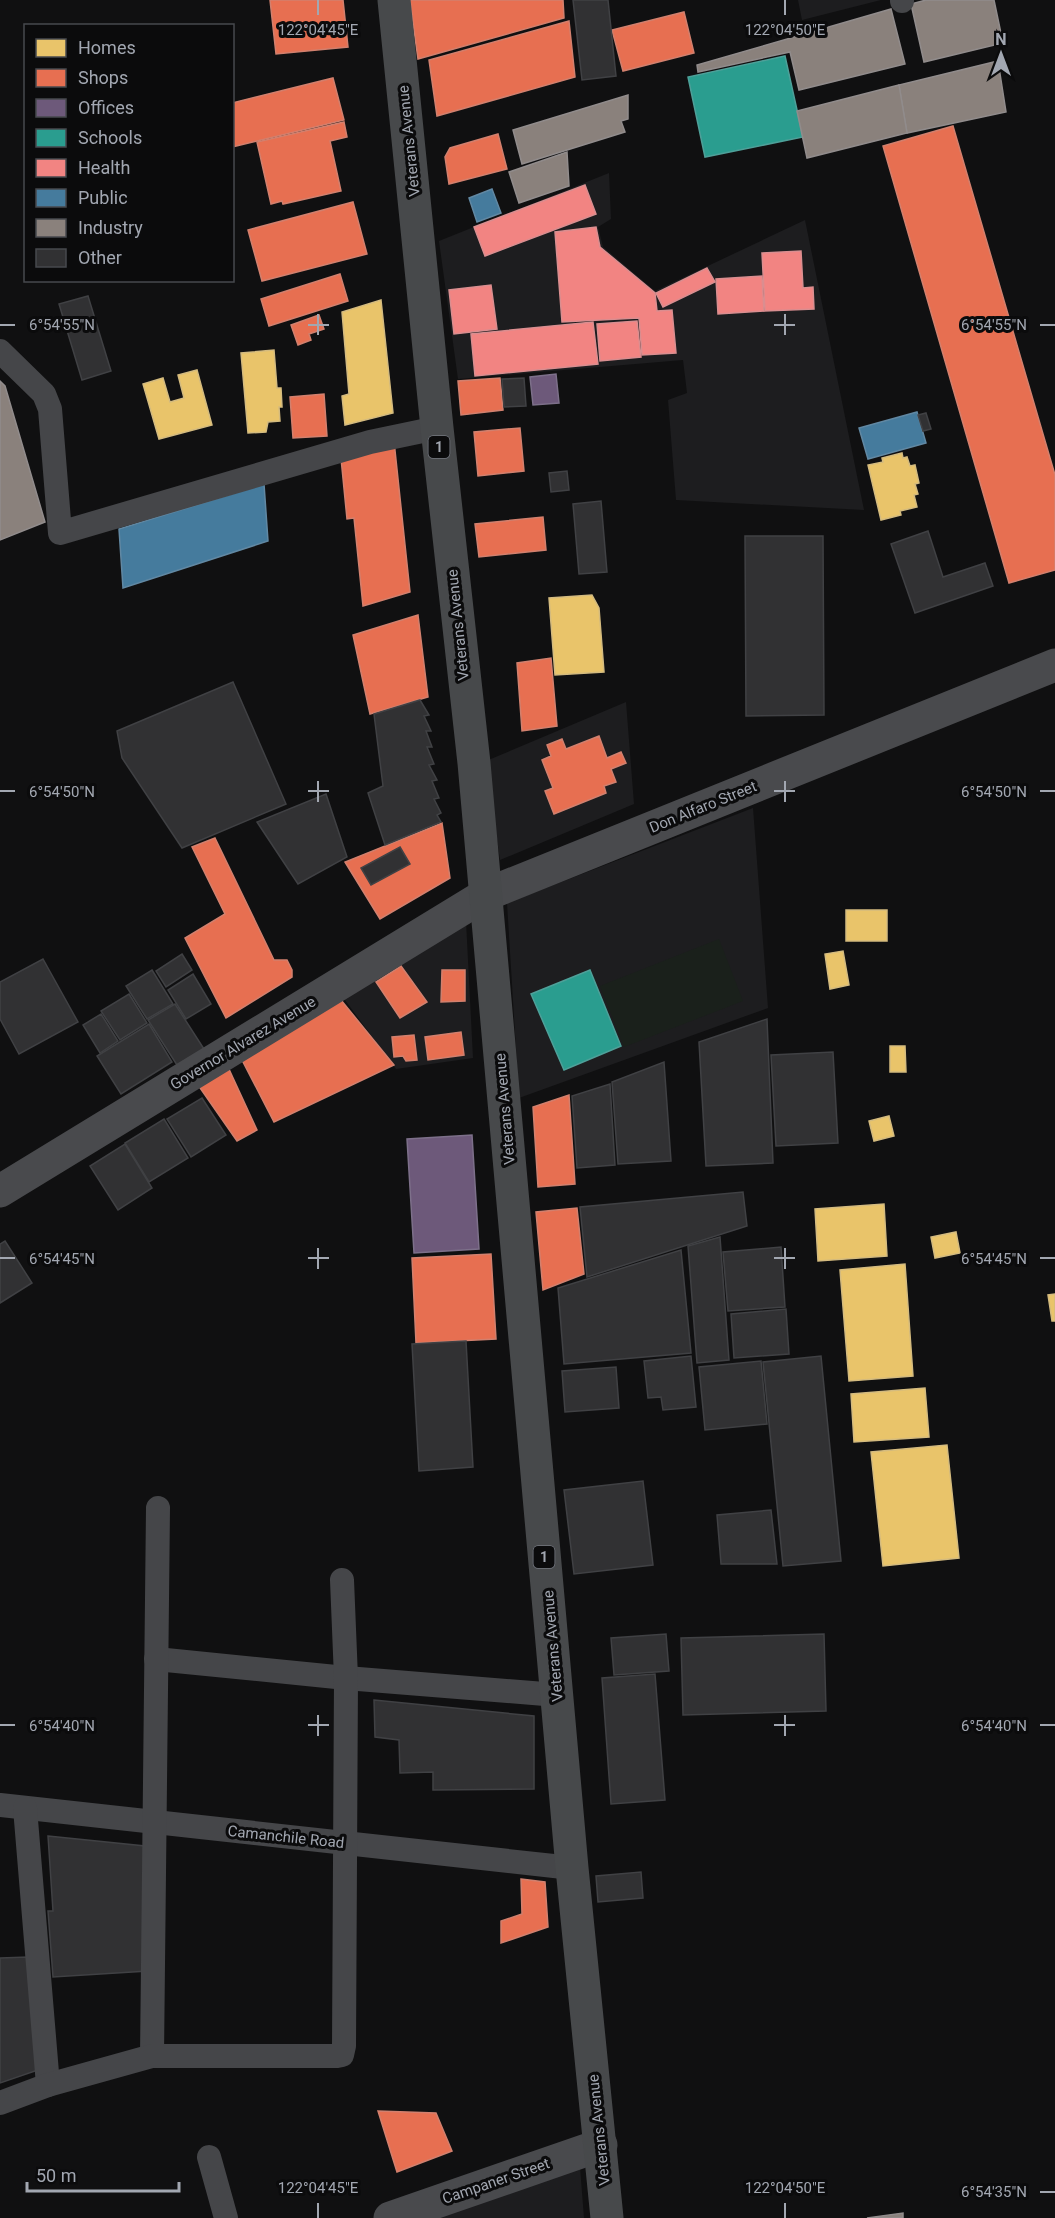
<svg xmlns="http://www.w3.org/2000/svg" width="1055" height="2218" viewBox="0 0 1055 2218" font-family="Roboto,sans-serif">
	<rect width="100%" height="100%" fill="#101011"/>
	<g fill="#1d1d1f">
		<path d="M798,0H881L802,20Z"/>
		<path d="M609,173L611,219L598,227L603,247L655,291L805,220L864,510L676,500L668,400L687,393L683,360L458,379L439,241Z"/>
		<path d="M626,702L634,804L500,860L486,761Z"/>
		<path d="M753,808L768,1008L519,1098L507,903Z"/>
		<path d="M466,921L473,1058L396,1069L342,996Z"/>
		<path d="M580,2167L584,2218H430Z"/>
	</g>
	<path fill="#1a201b" d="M719,939L743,1001L624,1047L600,986Z"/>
	<g fill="#e9c46a" stroke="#d4bb7f" stroke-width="1.5">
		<path d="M381,300L393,413L345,425L342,396L349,394L342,312Z"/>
		<path d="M274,350L277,388H281L282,407H279L280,421L268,422L266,432L248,433L241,353Z"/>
		<path d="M197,370L212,425L159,439L143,384L163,378L170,402L184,398L178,375Z"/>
		<path d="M902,453L903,458L907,457L910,466L915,465L919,483L915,484L918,494L914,495L917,507L900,511L901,515L881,520L868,465L883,462L882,458Z"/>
		<path d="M592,595L599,608L604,672L555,675L549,598Z"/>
		<rect x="846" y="910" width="41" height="31"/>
		<path d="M843,951L849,985L830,989L825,954Z"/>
		<path d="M890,1046H905L906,1072H890Z"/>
		<path d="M889,1116L894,1136L874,1141L869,1121Z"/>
		<path d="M884,1204L887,1256L818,1261L815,1209Z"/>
		<path d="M956,1232L960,1253L935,1258L931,1237Z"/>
		<path d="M905,1264L913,1376L849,1381L840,1270Z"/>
		<path d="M1055,1294V1321H1052L1048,1295Z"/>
		<path d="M925,1388L929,1437L854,1442L851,1394Z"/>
		<path d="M947,1445L959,1558L883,1566L871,1452Z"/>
	</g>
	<g fill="#e76f51" stroke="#d2806e" stroke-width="1.5">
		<path d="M270,0H343L348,47L276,54Z"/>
		<path d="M410,0H563L564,18L418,59Z"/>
		<path d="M684,12L694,53L623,71L612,30Z"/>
		<path d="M569,21L575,77L437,116L429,60Z"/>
		<path d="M333,78L344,120L232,147V103Z"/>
		<path d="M344,122L347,137L330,141L341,191L283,204L282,201L271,204L257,142Z"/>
		<path d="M953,126L1055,475V570L1009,583L883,146Z"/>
		<path d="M498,134L507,169L449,184L445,157L450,148Z"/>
		<path d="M353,202L367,254L262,281L248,230Z"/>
		<path d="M340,274L348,301L269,326L261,299Z"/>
		<path d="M319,315L324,329L309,334L311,340L298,345L291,325Z"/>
		<path d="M500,378L503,410L461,415L458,381Z"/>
		<path d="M324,394L327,436L293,438L290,397Z"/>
		<path d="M520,428L524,471L478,476L474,432Z"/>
		<path d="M394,441L410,592L363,606L354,518L347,519L341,458Z"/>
		<path d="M543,517L546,550L479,557L475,524Z"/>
		<path d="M418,615L428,697L370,714L353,635Z"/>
		<path d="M551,658L557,726L522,731L517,663Z"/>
		<path d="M599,736L607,758L621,752L626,763L611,769L616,782L604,786L606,793L554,814L545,791L553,788L542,760L551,756L547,745L562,739L566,749Z"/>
		<path d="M442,823L450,878L380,919L345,862Z"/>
		<path d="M215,838L274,960H287L292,970V977L226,1018L185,938L225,914L192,847Z"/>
		<path d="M401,966L427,1002L400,1018L376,982Z"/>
		<path d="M442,970H465V1001L441,1002Z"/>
		<path d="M341,1000L394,1065L274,1122L241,1058Z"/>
		<path d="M461,1032L464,1055L428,1060L425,1037Z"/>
		<path d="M414,1035L417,1060L406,1061L403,1056L394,1057L392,1037Z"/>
		<path d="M228,1067L257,1130L237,1141L198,1085Z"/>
		<path d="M569,1095L575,1184L538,1187L533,1107Z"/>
		<path d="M577,1208L584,1274L543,1290L536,1212Z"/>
		<path d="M491,1254L496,1339L416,1343L412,1258Z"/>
		<path d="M521,1879L545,1882L548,1927L501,1943V1921L522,1914Z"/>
		<path d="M378,2111L436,2113L452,2151L397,2172Z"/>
	</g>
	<g fill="#6d597a" stroke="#7d708a" stroke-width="1.5">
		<path d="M556,374L559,403L533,405L530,377Z"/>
		<path d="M472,1135L479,1249L414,1253L407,1139Z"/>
	</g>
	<g fill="#2a9d8f" stroke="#4ea099" stroke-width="1.5">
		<path d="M785,56L803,137L705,157L688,77Z"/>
		<path d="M590,970L621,1046L564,1070L531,994Z"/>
	</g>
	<g fill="#f28482" stroke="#da8e90" stroke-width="1.5">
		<path d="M585,185L596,214L485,256L474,227Z"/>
		<path d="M596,227L600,247L655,293L657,311L672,310L676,353L642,355L639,318L562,322L555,232Z"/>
		<path d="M801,251L803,288L813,287L814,309L765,311L762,253Z"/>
		<path d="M707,268L715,282L663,307L656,293Z"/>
		<path d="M762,276L764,311L718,314L716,279Z"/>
		<path d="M491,285L497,329L454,334L449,290Z"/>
		<path d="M637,321L641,357L600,361L597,324Z"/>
		<path d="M593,322L598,364L475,376L471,334Z"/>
	</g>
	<g fill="#457b9d" stroke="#6188a3" stroke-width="1.5">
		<path d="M492,189L501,213L477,222L469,198Z"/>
		<path d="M917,412L926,443L868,459L859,428Z"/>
		<path d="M264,484L268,541L123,588L119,529Z"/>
	</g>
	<g fill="#8a817c" stroke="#918c8c" stroke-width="1.5">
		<path d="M926,0H994L1003,43L924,62L911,4Z"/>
		<path d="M891,9L905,64L799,90L790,52L698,72L697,65Z"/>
		<path d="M998,61L1006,112L907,133L899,85Z"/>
		<path d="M899,85L907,133L807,158L797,111Z"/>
		<path d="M628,95V119L621,121L625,132L522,164L513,130Z"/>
		<path d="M567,152L569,186L519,203L509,172Z"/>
		<path d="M0,381L5,386L45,522L0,540Z"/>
		<path d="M903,2213V2218H867Z"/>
	</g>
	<g fill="#313133" stroke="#404144" stroke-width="1.5">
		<path d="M573,0H608L616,76L582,80Z"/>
		<path d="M88,296L111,371L82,380L59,304Z"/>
		<path d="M524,378L526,406L504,407L502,379Z"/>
		<path d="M926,413L931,429L923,431L918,415Z"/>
		<path d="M567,471L569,490L551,492L549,473Z"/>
		<path d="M601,501L607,572L579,574L573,504Z"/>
		<path d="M928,531L943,577L985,563L993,586L915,613L891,544Z"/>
		<path d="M745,536H823L824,715L746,716Z"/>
		<path d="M233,682L286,804L182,848L122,758L117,731Z"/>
		<path d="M420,700L429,715L424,716L431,731H426L432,747H427L434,764L429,765L437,780L432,781L439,798L434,799L441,813L437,815L441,822L385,845L368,793L383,786L374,714Z"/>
		<path d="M326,794L347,857L298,884L257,822Z"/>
		<path d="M400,847L410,864L371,885L361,868Z"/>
		<path d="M182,954L192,970L166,987L156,971Z"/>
		<path d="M43,959L78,1022L19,1054L0,1019V982Z"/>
		<path d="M152,970L173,1004L147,1019L126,986Z"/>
		<path d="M193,974L211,1004L186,1019L168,990Z"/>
		<path d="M129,994L147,1023L120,1040L101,1011Z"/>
		<path d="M175,1004L204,1049L177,1065L148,1020Z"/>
		<path d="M101,1014L118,1041L100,1053L83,1025Z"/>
		<path d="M767,1019L773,1163L706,1166L699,1042Z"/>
		<path d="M149,1024L172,1062L121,1094L97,1056Z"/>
		<path d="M833,1052L838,1143L776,1146L771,1055Z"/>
		<path d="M664,1062L671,1161L618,1164L612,1082Z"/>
		<path d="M610,1084L615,1165L577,1168L572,1096Z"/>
		<path d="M202,1098L226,1135L191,1157L167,1119Z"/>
		<path d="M164,1119L188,1158L149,1182L125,1143Z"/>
		<path d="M125,1144L152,1188L118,1210L90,1166Z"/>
		<path d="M743,1192L747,1226L587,1277L580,1207Z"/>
		<path d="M720,1237L729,1360L697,1363L688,1246Z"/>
		<path d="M5,1241L32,1283L0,1303V1244Z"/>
		<path d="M781,1247L785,1307L728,1311L723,1252Z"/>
		<path d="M681,1250L691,1353L564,1364L558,1288Z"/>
		<path d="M786,1309L789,1354L734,1358L731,1314Z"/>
		<path d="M466,1341L473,1467L419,1471L412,1344Z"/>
		<path d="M691,1356L696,1407L663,1410L661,1397L648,1398L644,1361Z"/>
		<path d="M821,1356L841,1561L783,1566L763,1362Z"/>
		<path d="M761,1361L767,1424L705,1430L699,1367Z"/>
		<path d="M616,1367L619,1408L565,1412L562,1371Z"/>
		<path d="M643,1481L653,1565L574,1574L564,1490Z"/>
		<path d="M771,1510L777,1564H721L717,1515Z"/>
		<path d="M666,1634L669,1671L614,1675L611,1638Z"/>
		<path d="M824,1634L826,1711L683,1715L681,1638Z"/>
		<path d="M655,1674L665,1800L611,1804L602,1678Z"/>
		<path d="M374,1700L534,1716V1789L433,1790V1772L400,1773L399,1740L375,1737Z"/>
		<path d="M48,1836L145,1846L148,1971L53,1977L48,1911H53Z"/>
		<path d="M641,1872L643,1898L598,1902L596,1876Z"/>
		<path d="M28,1957L38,2070L0,2083V1958Z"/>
	</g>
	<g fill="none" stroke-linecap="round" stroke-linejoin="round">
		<g stroke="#454649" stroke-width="24">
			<path d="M902,0V1"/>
			<path d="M0,351L44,394L50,409L60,533L370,442L437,428"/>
			<path d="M156,1659L346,1678L557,1695"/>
			<path d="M0,1805L572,1868"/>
			<path d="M25,1808L48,2085"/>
			<path d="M152,2056L158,1508"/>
			<path d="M0,2103L48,2085L152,2056H337L342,2055L344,2046L346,1678L342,1580"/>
			<path d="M209,2157L226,2218"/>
		</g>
		<g stroke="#494a4d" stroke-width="33">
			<path d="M0,1191L485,895L1055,665"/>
			<path d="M390,2218L601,2145"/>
		</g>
		<path stroke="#47494b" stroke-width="33" d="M394,0L437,428L474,763L572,1868L607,2218"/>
	</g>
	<path fill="none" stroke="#a2a7b1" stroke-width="2" d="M318,0V15M785,0V15M318,314V335M785,314V335M0,325H15M308,325H329M774,325H795M1040,325H1055M318,781V802M785,781V802M0,791H15M308,791H329M774,791H795M1040,791H1055M318,1248V1269M785,1248V1269M0,1258H15M308,1258H329M774,1258H795M1040,1258H1055M318,1715V1736M785,1715V1736M0,1725H15M308,1725H329M774,1725H795M1040,1725H1055M1040,2192H1055M318,2203V2218M785,2203V2218"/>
	<g text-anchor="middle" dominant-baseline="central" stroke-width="6" stroke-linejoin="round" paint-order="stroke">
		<g fill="#0b0b0c" stroke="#757880" stroke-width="1.5">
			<rect x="428.5" y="436" width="21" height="22" rx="4.5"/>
			<rect x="533.5" y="1546" width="21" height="22" rx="4.5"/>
		</g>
		<g font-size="14" font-weight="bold" fill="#a2a7b1">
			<text x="439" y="447">1</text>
			<text x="544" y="1557">1</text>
		</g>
		<g font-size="15" fill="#a2a7b1" stroke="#0b0b0c">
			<text transform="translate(409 141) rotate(-96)">Veterans Avenue</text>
			<text transform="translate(458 625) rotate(-96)">Veterans Avenue</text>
			<text transform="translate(703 807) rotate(-22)">Don Alfaro Street</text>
			<text transform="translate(243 1043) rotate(-31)">Governor Alvarez Avenue</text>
			<text transform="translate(505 1109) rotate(-95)">Veterans Avenue</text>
			<text transform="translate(553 1646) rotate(-95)">Veterans Avenue</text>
			<text transform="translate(286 1837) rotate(6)">Camanchile Road</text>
			<text transform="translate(599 2130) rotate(-96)">Veterans Avenue</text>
			<text transform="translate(496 2181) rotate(-19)">Campaner Street</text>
		</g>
	</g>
	<g font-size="15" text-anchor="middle" fill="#a2a7b1" stroke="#0b0b0c" stroke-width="6" stroke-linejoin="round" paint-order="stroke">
		<text x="318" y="35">122°04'45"E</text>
		<text x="785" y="35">122°04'50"E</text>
		<text x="62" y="330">6°54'55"N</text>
		<text x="994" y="330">6°54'55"N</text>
		<text x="62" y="797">6°54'50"N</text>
		<text x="994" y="797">6°54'50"N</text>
		<text x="62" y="1264">6°54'45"N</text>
		<text x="994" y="1264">6°54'45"N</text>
		<text x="62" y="1731">6°54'40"N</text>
		<text x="994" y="1731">6°54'40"N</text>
		<text x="318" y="2193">122°04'45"E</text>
		<text x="785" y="2193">122°04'50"E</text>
		<text x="994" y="2197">6°54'35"N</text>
	</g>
	<rect x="24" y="24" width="210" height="258" fill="#0b0b0c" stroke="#47494e" stroke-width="1.5"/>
	<rect x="36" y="39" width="30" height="18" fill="#e9c46a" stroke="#47494e" stroke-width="1.5"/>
	<text x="78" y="54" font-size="18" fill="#a2a7b1">Homes</text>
	<rect x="36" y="69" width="30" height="18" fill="#e76f51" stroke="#47494e" stroke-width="1.5"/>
	<text x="78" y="84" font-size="18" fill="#a2a7b1">Shops</text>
	<rect x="36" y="99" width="30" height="18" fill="#6d597a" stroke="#47494e" stroke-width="1.5"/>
	<text x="78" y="114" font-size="18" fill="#a2a7b1">Offices</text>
	<rect x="36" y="129" width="30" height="18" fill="#2a9d8f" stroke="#47494e" stroke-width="1.5"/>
	<text x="78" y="144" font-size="18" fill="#a2a7b1">Schools</text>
	<rect x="36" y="159" width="30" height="18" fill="#f28482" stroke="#47494e" stroke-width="1.5"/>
	<text x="78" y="174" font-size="18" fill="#a2a7b1">Health</text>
	<rect x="36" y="189" width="30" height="18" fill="#457b9d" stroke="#47494e" stroke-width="1.5"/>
	<text x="78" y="204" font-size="18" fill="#a2a7b1">Public</text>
	<rect x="36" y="219" width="30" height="18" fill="#8a817c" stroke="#47494e" stroke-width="1.5"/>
	<text x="78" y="234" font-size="18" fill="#a2a7b1">Industry</text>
	<rect x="36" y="249" width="30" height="18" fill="#313133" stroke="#47494e" stroke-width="1.5"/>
	<text x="78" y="264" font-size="18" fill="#a2a7b1">Other</text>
	<g transform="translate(1001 54)" stroke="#0b0b0c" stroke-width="4.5" paint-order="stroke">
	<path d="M0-4.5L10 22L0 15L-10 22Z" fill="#a2a7b1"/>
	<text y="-9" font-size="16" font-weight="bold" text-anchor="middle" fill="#a2a7b1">N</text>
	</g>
	<path d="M27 2182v9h152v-9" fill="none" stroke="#a2a7b1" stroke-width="3"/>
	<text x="36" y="2182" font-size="18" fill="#a2a7b1" stroke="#0b0b0c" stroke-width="4.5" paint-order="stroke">50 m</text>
</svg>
